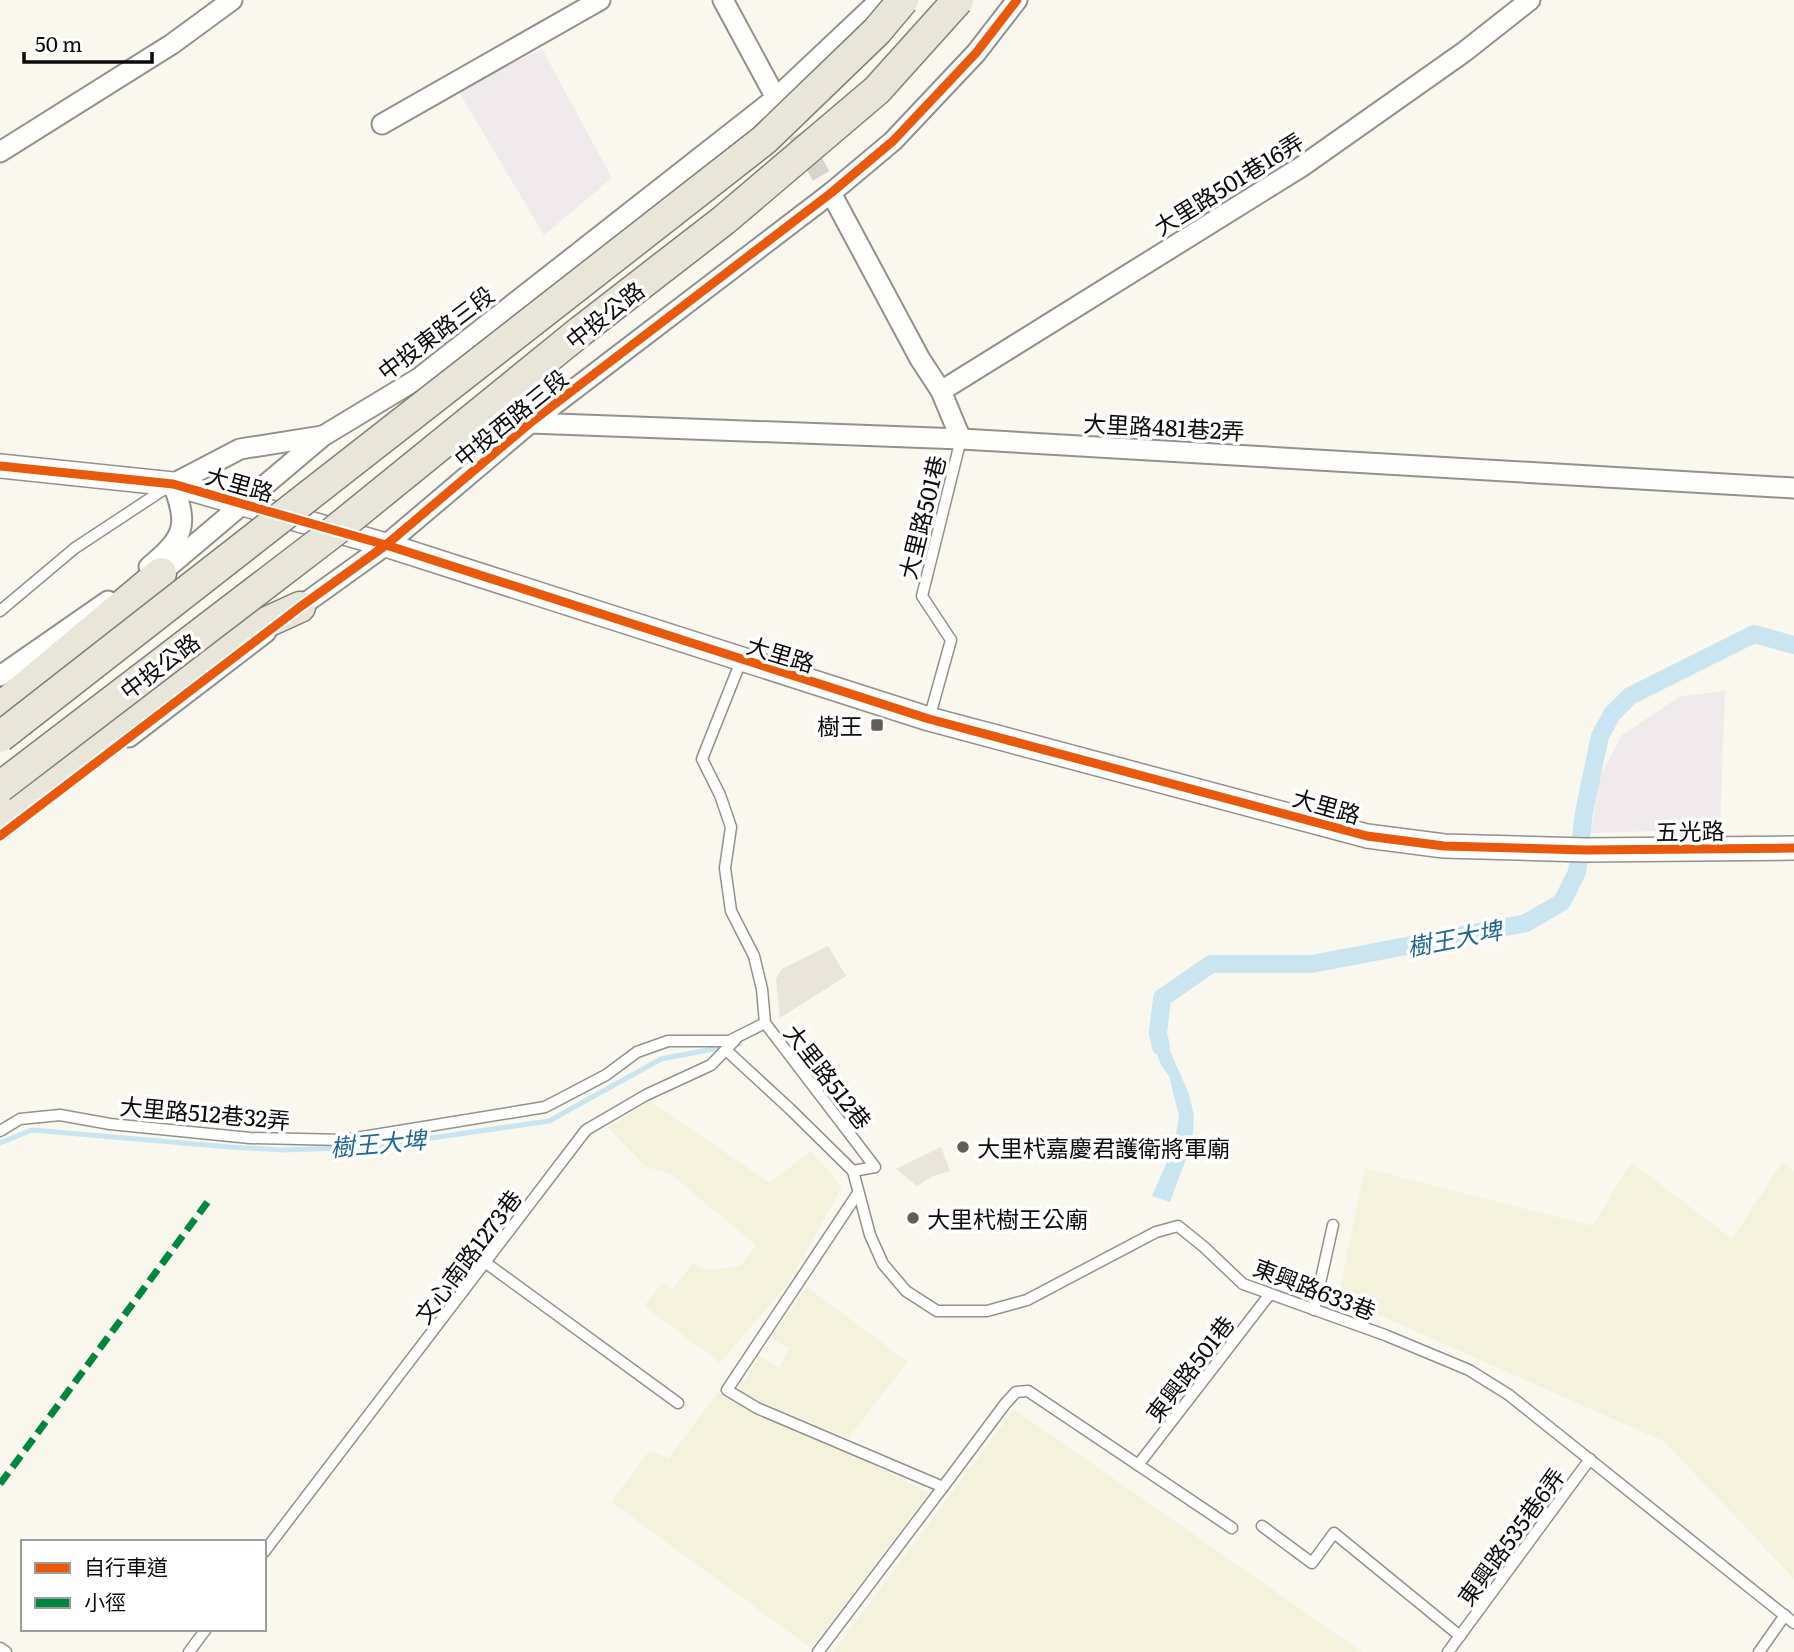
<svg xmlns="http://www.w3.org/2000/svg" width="1794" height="1652" viewBox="0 0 1794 1652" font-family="Literata,'Noto Sans TC',serif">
	<rect width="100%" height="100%" fill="#faf7ee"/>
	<g fill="#f0eaec">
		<path d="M542,49L612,178L544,235L457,89Z"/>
		<path d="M1725,691L1720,829L1591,833L1600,776L1622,735L1681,696Z"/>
	</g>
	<g fill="#f5f2dc">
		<path d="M650,1101L770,1183L811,1151L842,1187L788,1284L720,1363L644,1306L662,1282L673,1289L693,1263L706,1270L741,1266L756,1245L670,1174L646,1167L608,1128Z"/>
		<path d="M1783,1161L1794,1171V1579L1665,1442L1338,1297L1365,1168L1593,1226L1631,1162L1732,1239Z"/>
		<path d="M807,1287L908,1362L848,1438L738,1392L760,1356L779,1367L789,1348L770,1338Z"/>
		<path d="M718,1392L747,1410L845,1451L929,1493L811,1648L611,1502L650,1450L668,1459Z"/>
		<path d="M1014,1409L1362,1652H833Z"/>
	</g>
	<g fill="#e9e5db">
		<path d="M828,946L846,976L780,1018L776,979L782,969Z"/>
		<path d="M941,1147L950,1171L933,1176L917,1186L896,1169Z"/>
	</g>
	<path fill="#c8e5f1" d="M1159,1026L1189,1094L1194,1116L1192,1143L1170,1202L1152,1196L1174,1146L1179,1116L1169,1076L1161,1065L1152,1039L1151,1036Z"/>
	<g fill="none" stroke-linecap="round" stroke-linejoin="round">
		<path stroke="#c8e5f1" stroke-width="5" d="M0,1143L32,1130L230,1147L283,1150L369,1147L549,1121L661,1059L740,1044"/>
		<path stroke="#c8e5f1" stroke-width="18" d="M1161,1047L1158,1033L1162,998L1211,964H1312L1526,923L1562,902L1577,872L1584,812L1600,736L1612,714L1630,696L1754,634L1794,645"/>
		<path stroke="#d6d4cc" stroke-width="19" stroke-dasharray="19 10" stroke-linecap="butt" d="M783,109L831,193"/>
		<g stroke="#93918d" stroke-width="13">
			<g id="service">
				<path d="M0,611L75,548L166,488"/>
				<path d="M741,661L702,759L720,795L731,827L725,868L731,911L754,956L762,989L765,1023L875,1167L853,1171"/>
				<path d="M929,719L951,640L922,596L961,439"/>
				<path d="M726,1050L790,1109L853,1171"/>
				<path d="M0,1131L20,1119L60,1115L110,1124L250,1138L344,1140L545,1107L606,1075L637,1052L668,1041H729L765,1023"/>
				<path d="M853,1171L870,1235L883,1264L906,1291L937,1311H987L1027,1300L1156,1232L1178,1226L1204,1247L1243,1284L1385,1335L1469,1370L1509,1395L1794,1623"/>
				<path d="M486,1263L678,1403"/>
				<path d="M1314,1310L1333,1225"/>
				<path d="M1138,1465L1270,1294"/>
				<path d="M943,1487L1005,1404L1016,1392L1028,1391L1232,1528"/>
				<path d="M1262,1526L1312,1563L1334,1533L1460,1636"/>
				<path d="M264,1552L586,1130L646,1095L711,1065L735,1040"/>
				<path d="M0,1648L6,1652"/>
				<path d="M189,1652L206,1629"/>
				<path d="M818,1652L943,1487L757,1408L727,1390L858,1193"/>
				<path d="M1448,1652L1590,1459"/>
				<path d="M1759,1652L1785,1615"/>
			</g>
		</g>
		<g stroke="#93918d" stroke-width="23">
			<g id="minor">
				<path d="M723,0L776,98"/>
				<path d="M382,124L600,0"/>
				<path d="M0,152L172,44L232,0"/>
				<path d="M831,193L920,359L941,391L961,439"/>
				<path d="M941,391L1301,167L1464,52L1530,0"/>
				<path d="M530,423L961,439L1794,488"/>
				<path d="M149,567C184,537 189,528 173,484L240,449L322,436"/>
				<path d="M153,577L161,573L323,436L419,378L776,98L880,0"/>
				<path d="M290,614L386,545L530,423L831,193L893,141L976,53L1017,0"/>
				<path d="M0,676L108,601"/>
				<path d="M129,737L266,632"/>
			</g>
		</g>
		<g stroke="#93918d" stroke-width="26">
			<path id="tertiary" d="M0,466L173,484L386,545L929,719L1367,836L1444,846L1585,850L1794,848"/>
		</g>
		<g stroke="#807f7a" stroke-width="33">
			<g id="primary">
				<path d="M0,708L161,573"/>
				<path d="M0,819L234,637L300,607"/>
			</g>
		</g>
		<use href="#service" stroke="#fefefc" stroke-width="10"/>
		<use href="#minor" stroke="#fefefc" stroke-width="19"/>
		<use href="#tertiary" stroke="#fefefc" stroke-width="23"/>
		<use href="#primary" stroke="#eae5d9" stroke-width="30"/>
		<g stroke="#807f7a" stroke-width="33" stroke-linecap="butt">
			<g id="primary-bridge">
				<path d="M0,737L764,140L877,31L903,0"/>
				<path d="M0,787L332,533L582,330L724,220L877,90L958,0"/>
			</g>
		</g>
		<use href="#primary-bridge" stroke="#eae5d9" stroke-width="30"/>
		<path stroke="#00873e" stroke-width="7" stroke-dasharray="14 7" stroke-linecap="butt" d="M0,1484L209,1200"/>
		<g stroke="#fff" stroke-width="13">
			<g id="cycleway">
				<path d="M0,466L173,484L386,545L929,719L1367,836L1444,846L1585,850L1794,848"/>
				<path d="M0,836L300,607L386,545L530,423L831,193L893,141L976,53L1017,0"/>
			</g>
		</g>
		<use href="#cycleway" stroke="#e8590c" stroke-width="9"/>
	</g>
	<g fill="#5f5e5a" stroke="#fff" stroke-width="2.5">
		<rect x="870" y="718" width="14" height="14" rx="3.5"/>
		<circle cx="963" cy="1147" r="7"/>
		<circle cx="913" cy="1218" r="7"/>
	</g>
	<g text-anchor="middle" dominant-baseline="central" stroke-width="7" stroke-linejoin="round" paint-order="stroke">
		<g font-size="23" fill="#0b0b0b" stroke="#fff">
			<text transform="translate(1228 183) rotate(-32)">大里路501巷16弄</text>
			<text transform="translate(604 314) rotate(-38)">中投公路</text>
			<text transform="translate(435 332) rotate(-37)">中投東路三段</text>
			<text transform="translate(510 417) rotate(-39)">中投西路三段</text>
			<text transform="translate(1164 426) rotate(3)">大里路481巷2弄</text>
			<text transform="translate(240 483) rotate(16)">大里路</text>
			<text transform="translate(921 517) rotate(-76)">大里路501巷</text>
			<text transform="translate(781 653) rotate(17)">大里路</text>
			<text transform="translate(159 665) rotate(-37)">中投公路</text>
			<text transform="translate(1327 805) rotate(16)">大里路</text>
			<text transform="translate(1690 830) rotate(-1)">五光路</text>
			<text transform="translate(829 1076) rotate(52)">大里路512巷</text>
			<text transform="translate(205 1112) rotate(5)">大里路512巷32弄</text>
			<text transform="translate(467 1256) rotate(-53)">文心南路1273巷</text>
			<text transform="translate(1315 1288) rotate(21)">東興路633巷</text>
			<text transform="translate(1189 1368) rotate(-52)">東興路501巷</text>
			<text transform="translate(1510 1536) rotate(-54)">東興路535巷6弄</text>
		</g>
		<g font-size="23" fill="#0b0b0b" stroke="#fff" text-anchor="start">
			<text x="863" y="725" text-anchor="end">樹王</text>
			<text x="977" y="1147">大里杙嘉慶君護衛將軍廟</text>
			<text x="927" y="1218">大里杙樹王公廟</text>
		</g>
		<g font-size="24" font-style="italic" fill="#1e6694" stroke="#fff">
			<text transform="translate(1454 937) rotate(-11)">樹王大埤</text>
			<text transform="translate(378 1142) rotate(-5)">樹王大埤</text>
		</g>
	</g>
	<rect x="21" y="1540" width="245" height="91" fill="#ffffff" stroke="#9d9d9d" stroke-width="2"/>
	<rect x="35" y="1563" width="35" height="10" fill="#e8590c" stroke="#9d9d9d" stroke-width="2"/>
	<text x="84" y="1575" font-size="21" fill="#0b0b0b">自行車道</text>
	<rect x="35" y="1598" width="35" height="10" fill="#00873e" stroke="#9d9d9d" stroke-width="2"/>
	<text x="84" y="1610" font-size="21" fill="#0b0b0b">小徑</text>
	<path d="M24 52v10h128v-10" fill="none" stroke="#0b0b0b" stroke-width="3.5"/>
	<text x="35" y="52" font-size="21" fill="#0b0b0b" stroke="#ffffff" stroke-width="5" paint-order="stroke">50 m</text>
</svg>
